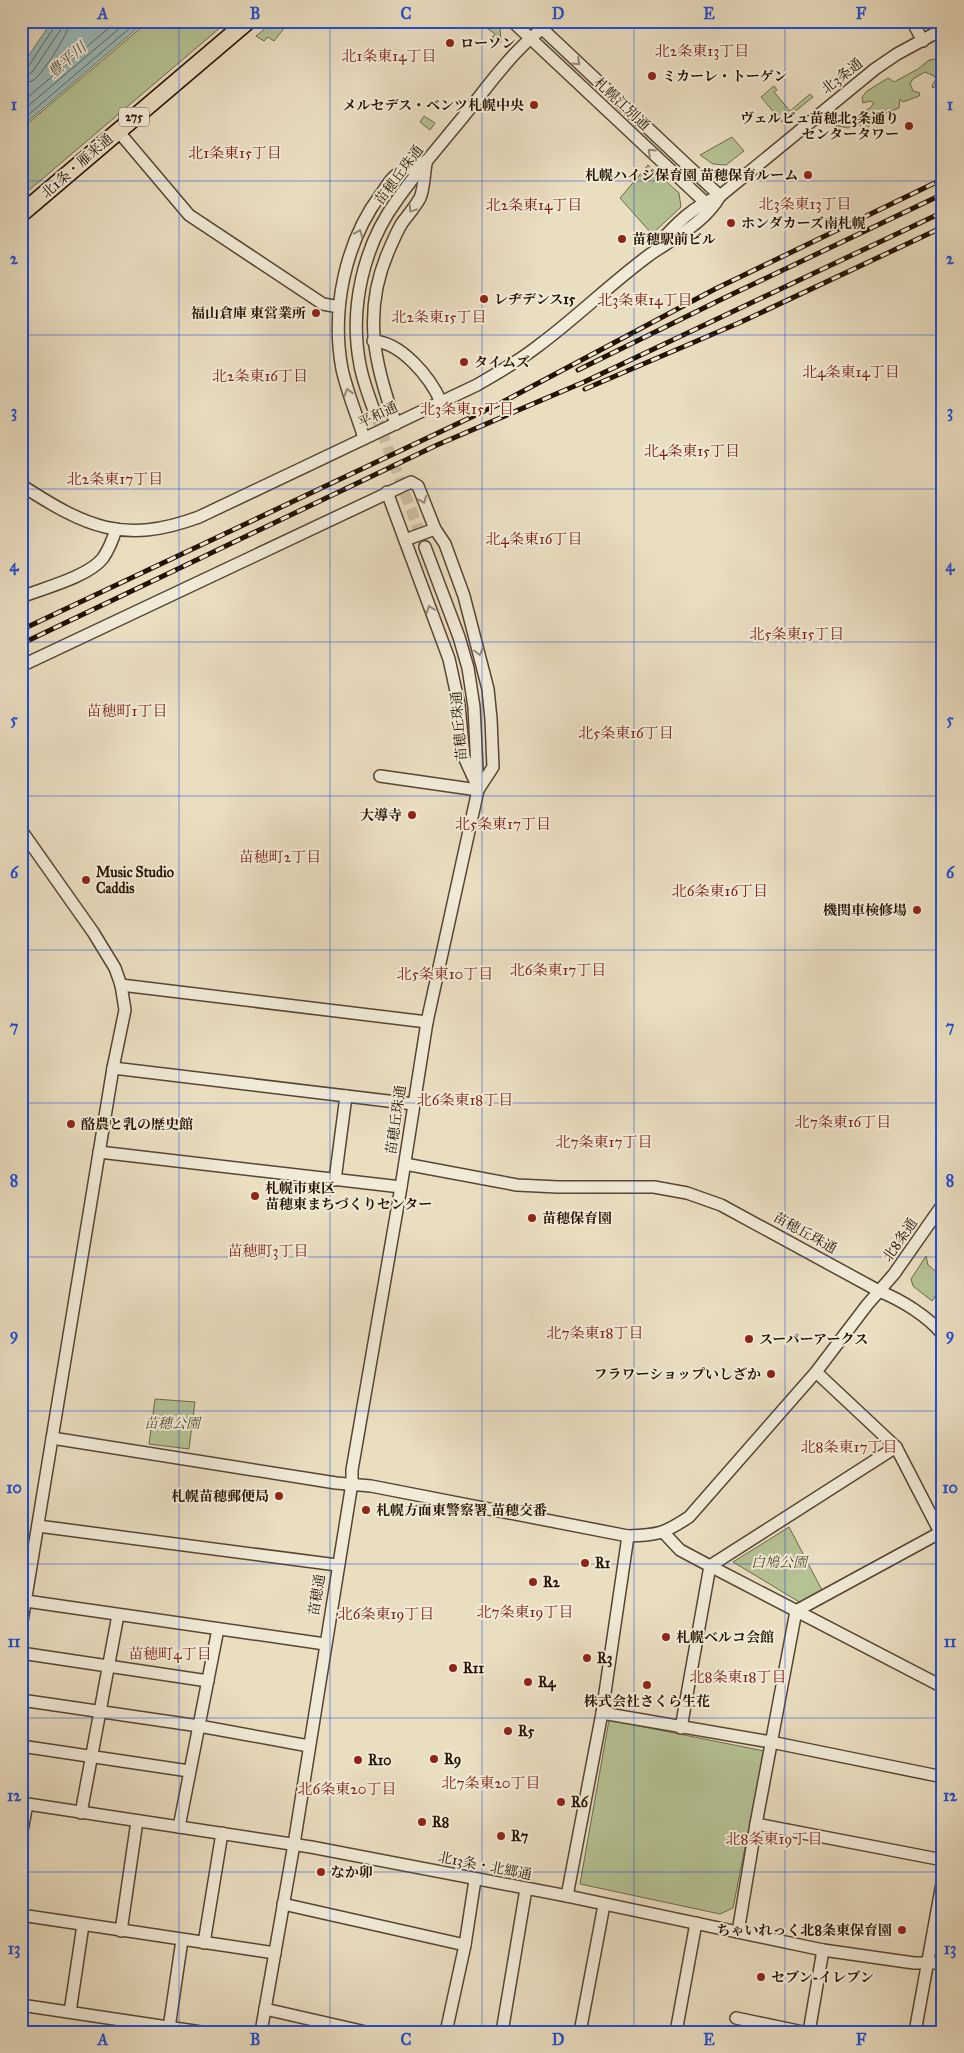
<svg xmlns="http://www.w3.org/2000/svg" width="964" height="2053" viewBox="0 0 964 2053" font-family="'IM FELL Great Primer','Noto Serif JP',serif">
	<rect width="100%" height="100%" fill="#eadec1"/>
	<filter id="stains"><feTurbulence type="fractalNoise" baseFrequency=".004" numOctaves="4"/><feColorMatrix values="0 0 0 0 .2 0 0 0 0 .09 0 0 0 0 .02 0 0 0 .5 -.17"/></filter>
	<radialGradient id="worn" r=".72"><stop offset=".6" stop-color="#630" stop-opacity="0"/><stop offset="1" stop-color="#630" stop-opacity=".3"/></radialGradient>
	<g fill="#b5c294" stroke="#6c6a4a">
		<path d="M149,21H228L21,197V129Z"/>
		<path d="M274,21H290L274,41L268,37L264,41L256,36Z"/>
		<path d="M487,21H494L500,27L501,41L500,43L492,37L495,34L484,26Z"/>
		<path d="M943,58V81L933,88L932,86L936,79L934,76L925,72L913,79L910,84L913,91L920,93L919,96L903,102L900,99L899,108L879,115L873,120L865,132L860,125L863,112L870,108L874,103L870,101L863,103L862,97L867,91L888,78L894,82L918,69L929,60Z"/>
		<path d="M774,86L777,90L774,92L790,111L810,94L813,97L782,122L761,97Z"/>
		<path d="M424,116L435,123L430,130L420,122Z"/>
		<path d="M847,118H853L857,121L856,124L848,128L838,126L834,127Z"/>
		<path d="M732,137L744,151L726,165L713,164L700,155Z"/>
		<path d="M648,165L679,193L681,207L652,234L620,198Z"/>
		<path d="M926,1256L928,1265C943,1275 942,1288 932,1301L913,1286L911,1279Z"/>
		<path d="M155,1399L195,1402L189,1449L149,1444Z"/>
		<path d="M789,1527L823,1592L801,1603L733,1562Z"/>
		<path d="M609,1720L764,1751L733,1908L720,1914L580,1884Z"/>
	</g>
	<path fill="#9abbbb" stroke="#6b7771" d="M52,21H146L21,127V67Z"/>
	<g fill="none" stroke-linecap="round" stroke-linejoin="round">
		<g stroke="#5f665e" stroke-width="1">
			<path d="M21,69L28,67L55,26L56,21"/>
			<path d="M21,76L28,75L33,71L61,29L63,21"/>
			<path d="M21,83C27,83 32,82 36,78C44,71 70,32 70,21"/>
			<path d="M21,103L117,21"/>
			<path d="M21,112L128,21"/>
			<path d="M21,121L138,21"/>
		</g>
		<path stroke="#ccbfa4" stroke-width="11" stroke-dasharray="11 5.5" stroke-linecap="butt" d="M376,416L425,547"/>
		<g stroke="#564531" stroke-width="14">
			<g id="minor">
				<path d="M512,21L709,206"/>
				<path d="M534,21L720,196"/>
				<path d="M912,21L923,41"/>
				<path d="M118,131L189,215L323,304L339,307"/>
				<path d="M657,245C675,225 694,205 720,196L875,69L897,54L943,29"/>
				<path d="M373,341C401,342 430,377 441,402"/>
				<path d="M376,416C370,399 363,382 360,365C349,309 363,246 397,200C417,171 441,144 463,117C491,83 516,45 553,21"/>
				<path d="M396,424C374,364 362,311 389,250C393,241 397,231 402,223C408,215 415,207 420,198C424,189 424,175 426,164"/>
				<path d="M364,438C357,415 347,392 342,369C331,310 345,242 381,194C385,189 389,181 395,176C402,169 417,166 426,161"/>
				<path d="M21,485C86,527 123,545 199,517L477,385C498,373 519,361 538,346C576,318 610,284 648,256C673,238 704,224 720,196"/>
				<path d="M387,492L449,659L459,705L464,757L475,781"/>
				<path d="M405,540L435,529"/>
				<path d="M21,597C44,588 88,577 103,558C109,549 113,539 116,529"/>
				<path d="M21,666L411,482L418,486L435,529L445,544L464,596L488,689L491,719L493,767L478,790"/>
				<path d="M380,776L478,790"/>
				<path d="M21,830L93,932L115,968L121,985L125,1010L113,1068L21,1627"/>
				<path d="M121,985L427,1022"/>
				<path d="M113,1068L413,1104"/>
				<path d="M99,1152L401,1187"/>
				<path d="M405,1164L517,1185L558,1187H654L687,1193L721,1205L879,1291C901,1300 928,1316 943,1335"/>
				<path d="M335,1180L346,1096"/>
				<path d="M816,1372L896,1447L943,1538"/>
				<path d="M52,1438L336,1483L371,1486L628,1536C658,1535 663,1534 689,1517L816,1372L867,1305L894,1274L943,1204"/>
				<path d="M38,1526L337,1565"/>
				<path d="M664,1533L680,1550L710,1566L943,1687"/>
				<path d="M26,1601L325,1644"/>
				<path d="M21,1653L208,1681"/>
				<path d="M21,1700L199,1726L309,1746"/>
				<path d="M602,1713L628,1536"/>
				<path d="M681,1728L710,1566L896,1447"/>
				<path d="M21,1746L189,1771"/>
				<path d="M21,1803L311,1847L567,1896L823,1950L914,1963H943"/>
				<path d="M81,1813L118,1615"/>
				<path d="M756,1824L943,1860"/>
				<path d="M179,1827L218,1629"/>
				<path d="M21,1836L27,1804"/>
				<path d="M567,1896L602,1713L771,1742L943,1777"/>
				<path d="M283,1904L465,1945"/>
				<path d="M21,1915L275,1953"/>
				<path d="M121,1931L137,1821"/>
				<path d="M738,1932L756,1824L796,1611L943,1531"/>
				<path d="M204,1943L222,1833"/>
				<path d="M21,2005L201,2032"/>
				<path d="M265,2009L366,2032"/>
				<path d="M70,2012L83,1925"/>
				<path d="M736,2018L803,2032"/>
				<path d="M169,2028L182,1940"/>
				<path d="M261,2032L294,1844L352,1483V1470L401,1187L427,1022L478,790L474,707L468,668L459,637L425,547"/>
				<path d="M446,2032L465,1945L475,1880"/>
				<path d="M502,2032L526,1889"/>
				<path d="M580,2032L604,1905"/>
				<path d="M676,2032L696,1923"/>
				<path d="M809,2032L823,1950"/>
				<path d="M915,2032L943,1878"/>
			</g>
		</g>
		<g stroke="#241201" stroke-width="19">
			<path id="highway" d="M21,214L248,21"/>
		</g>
		<use href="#minor" stroke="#f1ead7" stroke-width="11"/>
		<use href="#highway" stroke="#eadec1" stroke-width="16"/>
		<g stroke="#241201" stroke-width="5">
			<g id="rail">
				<path d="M578,370L722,299L943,194"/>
				<path d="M585,389L741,322L943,227"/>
				<path d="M21,630L497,405L715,289L943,179"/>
				<path d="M21,644L437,445L584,382L943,212"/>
			</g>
		</g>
		<use href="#rail" stroke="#f1ead7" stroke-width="3" stroke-dasharray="9" stroke-linecap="butt"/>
	</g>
	<defs><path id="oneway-chevron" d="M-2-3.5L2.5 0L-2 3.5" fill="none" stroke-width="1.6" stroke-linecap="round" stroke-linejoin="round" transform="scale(1.25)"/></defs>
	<g stroke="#958977">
		<use href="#oneway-chevron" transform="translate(577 62) rotate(43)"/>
		<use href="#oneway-chevron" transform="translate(651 152) rotate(-137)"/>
		<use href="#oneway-chevron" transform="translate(412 209) rotate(124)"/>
		<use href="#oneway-chevron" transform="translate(359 233) rotate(-68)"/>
		<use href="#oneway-chevron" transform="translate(348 392) rotate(-107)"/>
		<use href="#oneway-chevron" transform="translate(423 500) rotate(68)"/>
		<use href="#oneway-chevron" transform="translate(430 609) rotate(-111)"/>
		<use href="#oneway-chevron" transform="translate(479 652) rotate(76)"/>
	</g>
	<path fill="none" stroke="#1d4ed8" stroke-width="1" stroke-opacity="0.55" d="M179,21V2032M330,21V2032M482,21V2032M634,21V2032M785,21V2032M21,181H943M21,335H943M21,489H943M21,642H943M21,796H943M21,950H943M21,1103H943M21,1257H943M21,1411H943M21,1564H943M21,1718H943M21,1872H943"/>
	<g fill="#8f2418" stroke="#f1ead7" stroke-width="2">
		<circle cx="450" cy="43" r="5"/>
		<circle cx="652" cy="76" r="5"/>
		<circle cx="534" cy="105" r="5"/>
		<circle cx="909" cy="126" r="5"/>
		<circle cx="808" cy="175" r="5"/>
		<circle cx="731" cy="223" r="5"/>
		<circle cx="622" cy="239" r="5"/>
		<circle cx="484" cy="299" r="5"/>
		<circle cx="316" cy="313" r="5"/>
		<circle cx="464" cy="362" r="5"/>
		<circle cx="412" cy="815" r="5"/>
		<circle cx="86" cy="880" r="5"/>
		<circle cx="917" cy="910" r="5"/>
		<circle cx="71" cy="1124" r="5"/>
		<circle cx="255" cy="1196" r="5"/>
		<circle cx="532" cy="1218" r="5"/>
		<circle cx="749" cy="1339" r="5"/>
		<circle cx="771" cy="1374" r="5"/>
		<circle cx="279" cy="1496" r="5"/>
		<circle cx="366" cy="1510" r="5"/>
		<circle cx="585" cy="1563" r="5"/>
		<circle cx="533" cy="1582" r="5"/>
		<circle cx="666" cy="1637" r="5"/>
		<circle cx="587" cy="1658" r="5"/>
		<circle cx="453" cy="1668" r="5"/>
		<circle cx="528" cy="1682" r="5"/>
		<circle cx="647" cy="1685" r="5"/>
		<circle cx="508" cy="1731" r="5"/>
		<circle cx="434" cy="1759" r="5"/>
		<circle cx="358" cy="1760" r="5"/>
		<circle cx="561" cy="1802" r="5"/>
		<circle cx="422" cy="1822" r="5"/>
		<circle cx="501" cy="1836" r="5"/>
		<circle cx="321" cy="1872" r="5"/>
		<circle cx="902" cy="1930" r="5"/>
		<circle cx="761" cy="1977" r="5"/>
	</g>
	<g text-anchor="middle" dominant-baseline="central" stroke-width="4" stroke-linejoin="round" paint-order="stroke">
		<rect fill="#f1ead7" stroke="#625341" stroke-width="1" x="119" y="107.5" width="30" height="19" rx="4"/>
		<g font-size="12" font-weight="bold" fill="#241201">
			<text x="134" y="117">275</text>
		</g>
		<g font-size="14" font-weight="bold" fill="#241201" stroke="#f1ead7" text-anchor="start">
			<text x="460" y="43">ローソン</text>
			<text x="662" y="76">ミカーレ・トーゲン</text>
			<text x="524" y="105" text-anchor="end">メルセデス・ベンツ札幌中央</text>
			<text x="899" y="118" text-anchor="end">ヴェルビュ苗穂北3条通り<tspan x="899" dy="16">センタータワー</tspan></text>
			<text x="798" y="175" text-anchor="end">札幌ハイジ保育園 苗穂保育ルーム</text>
			<text x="741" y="223">ホンダカーズ南札幌</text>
			<text x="632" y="239">苗穂駅前ビル</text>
			<text x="494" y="299">レヂデンス15</text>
			<text x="306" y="313" text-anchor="end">福山倉庫 東営業所</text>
			<text x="474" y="362">タイムズ</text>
			<text x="402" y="815" text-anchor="end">大導寺</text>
			<text x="96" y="872">Music Studio<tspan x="96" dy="16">Caddis</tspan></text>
			<text x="907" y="910" text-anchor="end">機関車検修場</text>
			<text x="81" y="1124">酪農と乳の歴史館</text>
			<text x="265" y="1188">札幌市東区<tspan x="265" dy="16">苗穂東まちづくりセンター</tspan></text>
			<text x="542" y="1218">苗穂保育園</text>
			<text x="759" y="1339">スーパーアークス</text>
			<text x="761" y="1374" text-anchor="end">フラワーショップいしざか</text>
			<text x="269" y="1496" text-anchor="end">札幌苗穂郵便局</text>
			<text x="376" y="1510">札幌方面東警察署 苗穂交番</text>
			<text x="595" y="1563">R1</text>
			<text x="543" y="1582">R2</text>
			<text x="676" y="1637">札幌ベルコ会館</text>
			<text x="597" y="1658">R3</text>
			<text x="463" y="1668">R11</text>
			<text x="538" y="1682">R4</text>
			<text x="647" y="1701" text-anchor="middle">株式会社さくら生花</text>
			<text x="518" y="1731">R5</text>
			<text x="444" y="1759">R9</text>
			<text x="368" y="1760">R10</text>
			<text x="571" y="1802">R6</text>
			<text x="432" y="1822">R8</text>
			<text x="511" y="1836">R7</text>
			<text x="331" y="1872">なか卯</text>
			<text x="892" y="1930" text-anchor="end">ちゃいれっく北8条東保育園</text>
			<text x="771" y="1977">セブン-イレブン</text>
		</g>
		<g font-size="14" fill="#241201" stroke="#f1ead7">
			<text transform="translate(842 76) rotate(-38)">北3条通</text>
			<text transform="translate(622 104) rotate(43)">札幌江別通</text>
			<text transform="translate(77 166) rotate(-41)">北1条・雁来通</text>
			<text transform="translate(399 175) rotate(-53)">苗穂丘珠通</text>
			<text transform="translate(378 415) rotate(-25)">平和通</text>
			<text transform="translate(459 726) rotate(-95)">苗穂丘珠通</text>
			<text transform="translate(396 1120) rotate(-82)">苗穂丘珠通</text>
			<text transform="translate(805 1233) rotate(29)">苗穂丘珠通</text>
			<text transform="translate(900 1240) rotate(-55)">北8条通</text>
			<text transform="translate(317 1595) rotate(-81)">苗穂通</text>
			<text transform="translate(485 1866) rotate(11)">北13条・北郷通</text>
		</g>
		<g font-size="14" font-style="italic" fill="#575034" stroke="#f1ead7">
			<text x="172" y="1423">苗穂公園</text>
			<text x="779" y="1562">白鳩公園</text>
		</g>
		<g font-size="15" fill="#7a1f14" stroke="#f1ead7">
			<text x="702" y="51">北2条東13丁目</text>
			<text x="389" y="56">北1条東14丁目</text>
			<text x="235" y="153">北1条東15丁目</text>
			<text x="805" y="204">北3条東13丁目</text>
			<text x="534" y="205">北2条東14丁目</text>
			<text x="645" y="300">北3条東14丁目</text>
			<text x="439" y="317">北2条東15丁目</text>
			<text x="851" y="372">北4条東14丁目</text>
			<text x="260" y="376">北2条東16丁目</text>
			<text x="467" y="409">北3条東15丁目</text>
			<text x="692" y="451">北4条東15丁目</text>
			<text x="115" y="479">北2条東17丁目</text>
			<text x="534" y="539">北4条東16丁目</text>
			<text x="797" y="634">北5条東15丁目</text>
			<text x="127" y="711">苗穂町1丁目</text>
			<text x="626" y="733">北5条東16丁目</text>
			<text x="503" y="824">北5条東17丁目</text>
			<text x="280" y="857">苗穂町2丁目</text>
			<text x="720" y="891">北6条東16丁目</text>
			<text x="558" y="970">北6条東17丁目</text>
			<text x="445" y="974">北5条東10丁目</text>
			<text x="465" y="1100">北6条東18丁目</text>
			<text x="843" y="1122">北7条東16丁目</text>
			<text x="604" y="1142">北7条東17丁目</text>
			<text x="268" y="1251">苗穂町3丁目</text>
			<text x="595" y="1333">北7条東18丁目</text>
			<text x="849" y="1447">北8条東17丁目</text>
			<text x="525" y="1612">北7条東19丁目</text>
			<text x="386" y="1614">北6条東19丁目</text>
			<text x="170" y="1654">苗穂町4丁目</text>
			<text x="738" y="1677">北8条東18丁目</text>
			<text x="491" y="1783">北7条東20丁目</text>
			<text x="347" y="1789">北6条東20丁目</text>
			<text x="774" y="1839">北8条東19丁目</text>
		</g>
		<g font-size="15" font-style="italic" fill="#4d4d42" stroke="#f1ead7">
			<text transform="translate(67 60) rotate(-41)">豊平川</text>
		</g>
	</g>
	<rect width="964" height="2053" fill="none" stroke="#eadec1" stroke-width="55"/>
	<rect x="28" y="28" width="908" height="1998" fill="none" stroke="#1d4ed8" stroke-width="2"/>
	<g font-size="16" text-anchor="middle" font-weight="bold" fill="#1d4ed8">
		<text x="103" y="19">A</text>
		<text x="255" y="19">B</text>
		<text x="406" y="19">C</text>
		<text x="558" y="19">D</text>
		<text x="709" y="19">E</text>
		<text x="861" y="19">F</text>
		<text x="14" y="110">1</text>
		<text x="950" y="110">1</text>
		<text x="14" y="264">2</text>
		<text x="950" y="264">2</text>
		<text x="14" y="417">3</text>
		<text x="950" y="417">3</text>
		<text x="14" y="571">4</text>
		<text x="950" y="571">4</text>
		<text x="14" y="725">5</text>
		<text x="950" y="725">5</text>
		<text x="14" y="878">6</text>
		<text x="950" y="878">6</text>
		<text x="14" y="1032">7</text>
		<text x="950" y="1032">7</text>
		<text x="14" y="1186">8</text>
		<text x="950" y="1186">8</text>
		<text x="14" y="1340">9</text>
		<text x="950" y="1340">9</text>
		<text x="14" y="1493">10</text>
		<text x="950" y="1493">10</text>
		<text x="14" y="1647">11</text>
		<text x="950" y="1647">11</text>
		<text x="14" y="1801">12</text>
		<text x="950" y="1801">12</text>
		<text x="14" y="1954">13</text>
		<text x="950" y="1954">13</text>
		<text x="103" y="2045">A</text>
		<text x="255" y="2045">B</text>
		<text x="406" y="2045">C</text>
		<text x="558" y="2045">D</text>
		<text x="709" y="2045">E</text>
		<text x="861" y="2045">F</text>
	</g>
	<rect width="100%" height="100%" filter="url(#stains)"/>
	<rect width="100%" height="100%" fill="url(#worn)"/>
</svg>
